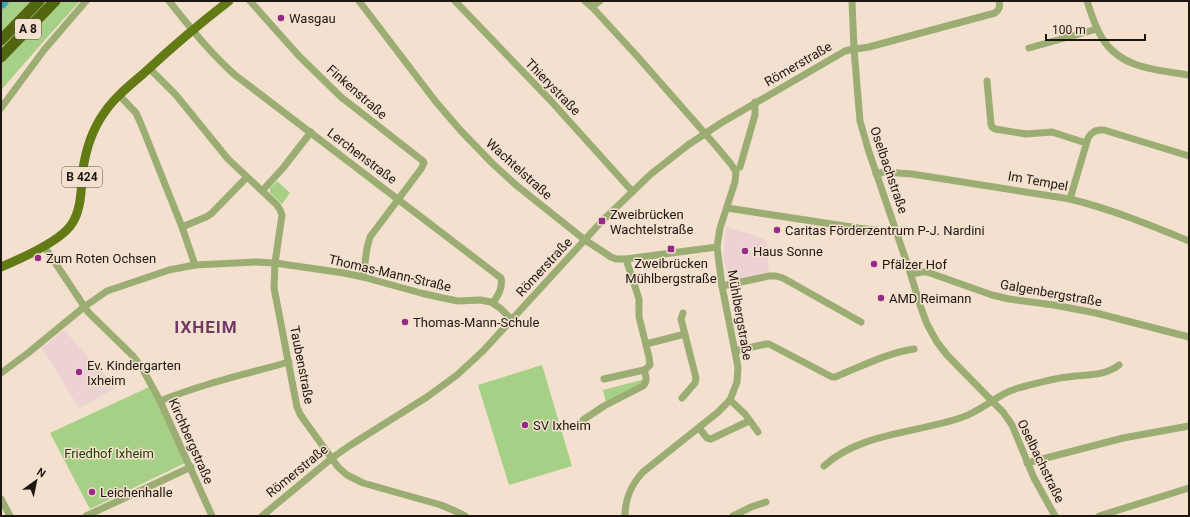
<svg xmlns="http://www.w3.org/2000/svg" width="1190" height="517" viewBox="0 0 1190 517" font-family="Roboto,sans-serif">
	<rect width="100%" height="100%" fill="#f4e0cf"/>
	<g fill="#edd2d4">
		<path d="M726,227L757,236L767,241L769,272L730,282L728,281L723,255Z"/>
		<path d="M64,330L116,388L79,408L42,348Z"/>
	</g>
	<g fill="#a6d085">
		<path d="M1,1H80L44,41L1,90Z"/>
		<path d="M277,181L290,193L282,204L270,193V188Z"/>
		<path d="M542,365L572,466L509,485L478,385Z"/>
		<path d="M645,379V382L606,402L603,390Z"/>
		<path d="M149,387L159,406L185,463L90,509L50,433Z"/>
	</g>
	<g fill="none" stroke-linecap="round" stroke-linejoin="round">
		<path stroke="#3ba6b7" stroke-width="12" d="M1,3L3,1"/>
		<g stroke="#9bad73" stroke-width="7">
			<path d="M169,1C190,27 210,53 235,75L501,278C503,288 498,295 493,303"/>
			<path d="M250,1L299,56L341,97L423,161L424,163L421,169L370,237L367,248L363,277"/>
			<path d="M359,1L436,102L461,131L493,164L516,185L585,240L611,257L616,259H626L717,247"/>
			<path d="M455,1L551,101L632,191"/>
			<path d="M585,1L592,7L637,56L716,146L731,164L736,172L735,182L720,228L717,247L722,286L738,367L737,382L730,400L717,413L643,472C631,485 625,498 625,516"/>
			<path d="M852,1L854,49L860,121L869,152L909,269L921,308L927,324L937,342L947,355L992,401L1003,412L1012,425L1034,478L1055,516"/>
			<path d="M1087,1C1091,13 1095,27 1102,38C1121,69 1157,70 1189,75"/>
			<path d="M592,7L600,1"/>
			<path d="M1029,48L1097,29"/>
			<path d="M149,68L176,95L228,159L277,205L280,210L282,215L275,263L274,288L297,407L300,414L304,420L338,467L347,475L363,483L441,505L455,511L465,516"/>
			<path d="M987,81L991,124L992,127L995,129L1026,134L1052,132L1086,143"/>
			<path d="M119,95L136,113L141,124L182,227L195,265"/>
			<path d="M1,108L44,50L86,1"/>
			<path d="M740,167L755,115V102"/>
			<path d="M876,174L884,172L912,174L1070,199C1111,209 1150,225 1189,241"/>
			<path d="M262,191L283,168L311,132"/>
			<path d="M1070,199L1088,138L1091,134L1095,131L1100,130H1104L1189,156"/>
			<path d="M727,208L858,228L883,231L896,230"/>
			<path d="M182,227L206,217L211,214L247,177"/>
			<path d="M44,246L88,312L132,355L142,368L160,401L212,516"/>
			<path d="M911,274L922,272H927L992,295L1009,299L1054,305L1096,313L1189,337"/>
			<path d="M722,286L769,276H776L783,278L861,322"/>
			<path d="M646,344L685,334"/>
			<path d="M735,351L766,344H769L832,377H835C860,367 887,353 914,349"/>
			<path d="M1,373L28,353L84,307L107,291L169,270L195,265L256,262L275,263L344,273L363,277L421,293L443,298L458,301L480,300L491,302L500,308L512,320"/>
			<path d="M604,379L644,370L647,368L650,365L649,357L639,317V299L626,259"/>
			<path d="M682,398L695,383L696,378L681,319L683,313"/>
			<path d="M730,400L745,414L758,432"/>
			<path d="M160,401C202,384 246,374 289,362"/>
			<path d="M583,420L604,406L643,386C648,381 646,376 644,370"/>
			<path d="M699,428L707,438L711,439L749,421"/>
			<path d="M1027,463L1123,438L1189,426"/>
			<path d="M824,466C860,433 916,433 960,418C983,411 999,392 1022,387C1037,383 1052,379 1067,377C1085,374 1103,377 1119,365"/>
			<path d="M1,499L10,516"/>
			<path d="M86,516L191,467"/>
			<path d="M262,516L332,458L349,446L427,397L457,375L483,351L602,221L651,174L688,145L721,123L845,51L849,50L869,47L995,13C1000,9 1000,6 999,1"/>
			<path d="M733,516L751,507L766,502"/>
			<path d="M1099,516L1189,488"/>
		</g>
		<path stroke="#637b15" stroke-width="9" d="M1,267C20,259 59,242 71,225C82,210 81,187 83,169C86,149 92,130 104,113C114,98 129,86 143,74C170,49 199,24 229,1"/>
		<g stroke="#52660f" stroke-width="11">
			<path d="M1,40L39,1"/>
			<path d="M1,57L55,1"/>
		</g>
	</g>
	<g fill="#96298a" stroke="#f4e0cf" stroke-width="1.5">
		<circle cx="281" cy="18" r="4"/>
		<rect x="598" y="217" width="8" height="8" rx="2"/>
		<circle cx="777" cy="230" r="4"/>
		<rect x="667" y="245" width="8" height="8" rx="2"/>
		<circle cx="745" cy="251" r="4"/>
		<circle cx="38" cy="258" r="4"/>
		<circle cx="874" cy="264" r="4"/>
		<circle cx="881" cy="298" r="4"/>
		<circle cx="405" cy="322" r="4"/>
		<circle cx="79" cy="372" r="4"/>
		<circle cx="525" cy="425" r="4"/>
		<circle cx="92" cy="492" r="4"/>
	</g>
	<g text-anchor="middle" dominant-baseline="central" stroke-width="3" stroke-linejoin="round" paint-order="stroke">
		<g fill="#f4e0cf" stroke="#5e534a" stroke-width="1">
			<rect x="15" y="19" width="26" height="20" rx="3"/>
			<rect x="62" y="167" width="40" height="20" rx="3"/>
		</g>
		<g font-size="12" font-weight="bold" fill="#1e1711">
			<text x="28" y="29">A 8</text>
			<text x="82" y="177">B 424</text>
		</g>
		<g font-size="13" fill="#1e1711" stroke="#f4e0cf" text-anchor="start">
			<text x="289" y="18">Wasgau</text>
			<text x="610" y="214">Zweibrücken<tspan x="610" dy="15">Wachtelstraße</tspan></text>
			<text x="785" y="230">Caritas Förderzentrum P-J. Nardini</text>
			<text x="753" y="251">Haus Sonne</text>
			<text x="46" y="258">Zum Roten Ochsen</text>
			<text x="671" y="263" text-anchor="middle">Zweibrücken<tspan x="671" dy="15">Mühlbergstraße</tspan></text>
			<text x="882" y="264">Pfälzer Hof</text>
			<text x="889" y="298">AMD Reimann</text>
			<text x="413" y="322">Thomas-Mann-Schule</text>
			<text x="87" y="365">Ev. Kindergarten<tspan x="87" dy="15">Ixheim</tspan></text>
			<text x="533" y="425">SV Ixheim</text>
			<text x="100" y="492">Leichenhalle</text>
		</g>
		<g font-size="13" fill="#1e1711" stroke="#f4e0cf">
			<text transform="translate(798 64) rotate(-30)">Römerstraße</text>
			<text transform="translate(553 87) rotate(46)">Thierystraße</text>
			<text transform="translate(357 92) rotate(41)">Finkenstraße</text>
			<text transform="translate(362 156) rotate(37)">Lerchenstraße</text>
			<text transform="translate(519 169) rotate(42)">Wachtelstraße</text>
			<text transform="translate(889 170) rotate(71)">Oselbachstraße</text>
			<text transform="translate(1038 181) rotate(10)">Im Tempel</text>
			<text transform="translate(544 267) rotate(-47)">Römerstraße</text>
			<text transform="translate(390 273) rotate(13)">Thomas-Mann-Straße</text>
			<text transform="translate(1051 293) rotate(10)">Galgenbergstraße</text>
			<text transform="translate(740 315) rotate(80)">Mühlbergstraße</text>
			<text transform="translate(302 365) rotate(79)">Taubenstraße</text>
			<text transform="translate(191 441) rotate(66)">Kirchbergstraße</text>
			<text transform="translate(1041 461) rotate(64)">Oselbachstraße</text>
			<text transform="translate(297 471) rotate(-39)">Römerstraße</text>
		</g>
		<g font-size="13" fill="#233f01" stroke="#f4e0cf">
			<text x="109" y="453">Friedhof Ixheim</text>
		</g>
		<g font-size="17" font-weight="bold" letter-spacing="1" fill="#6f3867" stroke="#f4e0cf">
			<text x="206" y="327">IXHEIM</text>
		</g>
	</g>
	<rect width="1190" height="517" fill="none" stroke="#1e1711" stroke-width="4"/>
	<g transform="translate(36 481) rotate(33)" stroke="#f4e0cf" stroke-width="3" paint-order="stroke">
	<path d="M0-3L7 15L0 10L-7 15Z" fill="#1e1711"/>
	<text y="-6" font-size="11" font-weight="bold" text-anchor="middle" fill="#1e1711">N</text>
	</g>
	<path d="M1046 34v6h99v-6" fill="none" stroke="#1e1711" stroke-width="2"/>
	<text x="1052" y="34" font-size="12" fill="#1e1711" stroke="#f4e0cf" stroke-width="3" paint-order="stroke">100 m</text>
</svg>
